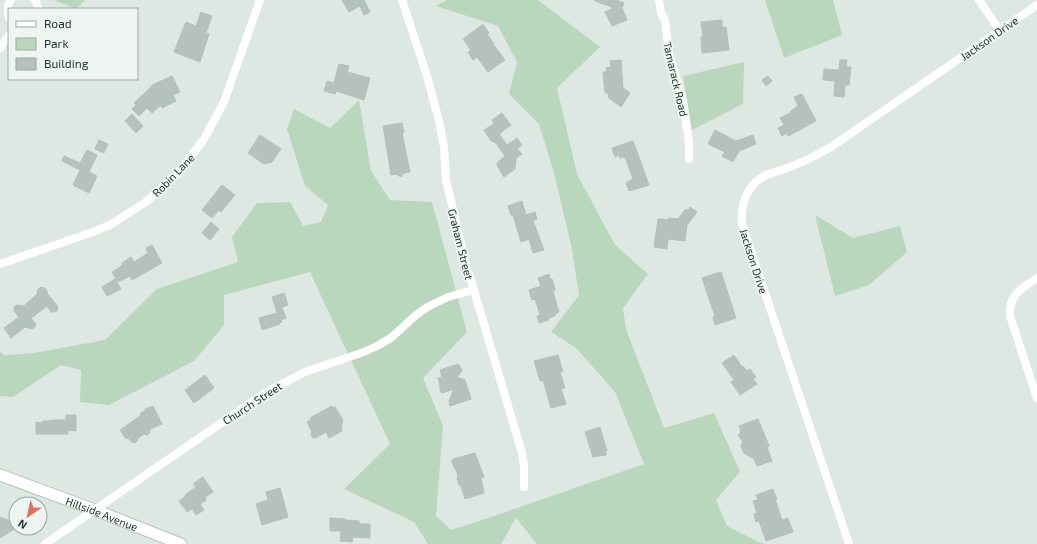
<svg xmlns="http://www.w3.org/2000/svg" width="1037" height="544" viewBox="0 0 1037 544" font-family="'Exo 2',sans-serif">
	<rect width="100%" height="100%" fill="#dee8e2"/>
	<g fill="#b9d7bd">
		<polygon points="54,0 85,0 76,9"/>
		<path d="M447 0H538L600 47 557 88 577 174 615 245 648 274 623 308 626 329 664 428 714 413 740 472 716 500 727 526 763 544H537L516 518 501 544H428L414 522 344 489 390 444 310 272 224 295V325L194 361 109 405 80 402 81 370 61 365 13 397 0 396V352L5 355 34 353 105 340 157 289 238 262 232 237 257 203 290 202 303 226 321 222 328 205 305 186 287 129 294 109 330 128 359 100 371 171 390 200 432 202 467 332 423 378 443 426 436 516 451 530C516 509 580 486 644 464L615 392 576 348 551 332 579 295 572 249 554 173 539 124 509 94 517 62 498 26 436 6Z"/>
		<polygon points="765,0 833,0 842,35 784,58"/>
		<polygon points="744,62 743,104 692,130 683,76"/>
		<polygon points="815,215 853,238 900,226 907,252 869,285 835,296"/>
	</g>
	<g fill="#b4c2bb" stroke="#b1c1b8">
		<polygon points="342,0 356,0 360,6 349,12"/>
		<polygon points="357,0 364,0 370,12 364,15"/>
		<polygon points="595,0 616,0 624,3 622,8 627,20 612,26 605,12 614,8 595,1"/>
		<polygon points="201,12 212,16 206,33 209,34 200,62 174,52 186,22 196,26"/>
		<polygon points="722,20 722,27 726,27 729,50 702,53 701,37 703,37 701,22"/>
		<polygon points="483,24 489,33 487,34 494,44 493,44 505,60 488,72 477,57 473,60 468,52 471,50 463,39"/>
		<polygon points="621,60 623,88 630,93 621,107 609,98 608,93 605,93 603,72 607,72 606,68 611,67 610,61"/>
		<polygon points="840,60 847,60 846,67 851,67 849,85 845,85 844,97 834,96 835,81 823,80 824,69 839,70"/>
		<polygon points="339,64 349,66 347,72 370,78 364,100 336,91 335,94 324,91 327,81 334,83"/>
		<polygon points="172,76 180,92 173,95 176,101 162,108 161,105 152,113 147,108 139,116 132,109 136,105 134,103 152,86 152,85"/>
		<polygon points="768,76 772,81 766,86 762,80"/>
		<polygon points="802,94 816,121 788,136 786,133 782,136 778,128 784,125 780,118 790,113 791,111 798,106 794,97"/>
		<polygon points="502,113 511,125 499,134 507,145 517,138 522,145 517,149 522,154 516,158 515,169 504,177 497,165 498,162 505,156 496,143 491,141 484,130 494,124 492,120"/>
		<polygon points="132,114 143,126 136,133 125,121"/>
		<polygon points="402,123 404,132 402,133 410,172 404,173 401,177 396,174 391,175 383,126"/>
		<polygon points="715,130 736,141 753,135 756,144 739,151 733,162 722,156 725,152 708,144"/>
		<polygon points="260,135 281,149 272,162 264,164 248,153"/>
		<polygon points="99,140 108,144 104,153 95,149"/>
		<polygon points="633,141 649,185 629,191 626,183 633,179 625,157 620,158 619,155 615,157 612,148"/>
		<polygon points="87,150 97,155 89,172 97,176 89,193 73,185 80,170 62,161 64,156 80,163"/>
		<polygon points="222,185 235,195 221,212 219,210 212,218 202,210"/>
		<polygon points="522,201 526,215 535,212 537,219 533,221 544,250 533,253 529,239 521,242 513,215 511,215 508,206"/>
		<polygon points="690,207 697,212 687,225 685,241 668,239 667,249 654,247 658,219 669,220 669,218 678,219 686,209 688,211"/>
		<polygon points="211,222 219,229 210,240 202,233"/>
		<polygon points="152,245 162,263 132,280 130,276 118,282 112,272 123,265 122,263 131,257 134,262 148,253 146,248"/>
		<polygon points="721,272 736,318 715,325 713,317 715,316 702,278"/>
		<polygon points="549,274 550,279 552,279 555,290 553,291 559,312 555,314 555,316 548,318 549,320 539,323 537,316 540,315 535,299 532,300 529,290 541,286 538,278"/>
		<polygon points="115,279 121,289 107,296 102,287"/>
		<polygon points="41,287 45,288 47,291 47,293 58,307 57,311 54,312 51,312 47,306 31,318 36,324 35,327 32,329 25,327 11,338 4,328 19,317 14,311 14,307 17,305 24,306 37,294 38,289"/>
		<polygon points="284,293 288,305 282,307 286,318 281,320 282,322 279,323 280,324 262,330 259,318 277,313 272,297"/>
		<polygon points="558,355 563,372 560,372 565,388 561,389 566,404 551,408 543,380 540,381 534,361"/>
		<polygon points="734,355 742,367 743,366 747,371 750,369 756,377 753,379 757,384 740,395 731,382 734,380 722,363"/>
		<polygon points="458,364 460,366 462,371 457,377 465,380 471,399 450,406 449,401 454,389 442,393 440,391 440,386 438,378 442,377 440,370"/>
		<polygon points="205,375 214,388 194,403 185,390"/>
		<polygon points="153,406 162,424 150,429 150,433 147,435 144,434 138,438 137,441 135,443 132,442 128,438 126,439 120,430 140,416 141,413 145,410 145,409"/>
		<polygon points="332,406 333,408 335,407 343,420 341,428 342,431 329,438 326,432 315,438 312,437 311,434 312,432 307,422 312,419 310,418"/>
		<polygon points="66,415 76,415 76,431 68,430 68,434 36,434 36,422 43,423 43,421 51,421 51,420 66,420"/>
		<polygon points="758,419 769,446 767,447 772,461 757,466 754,459 744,453 741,446 743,442 740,438 738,435 741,432 739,426"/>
		<polygon points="600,427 607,451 605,451 606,455 593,457 585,432"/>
		<polygon points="475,453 484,477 481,478 484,493 465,499 461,486 459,485 457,478 458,476 456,469 454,468 452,461 453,459"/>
		<polygon points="203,477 213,492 205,497 206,500 200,504 204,510 196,515 192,509 187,512 179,501 186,496 185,495 196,487 193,484"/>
		<polygon points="280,488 288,517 262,525 256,504 268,500 266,492"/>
		<polygon points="773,489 777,499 775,499 782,520 788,518 793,532 766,541 759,521 756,522 754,514 757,513 753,501 758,500 756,495"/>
		<polygon points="0,517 16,523 16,528 0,538"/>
		<polygon points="330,518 345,519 345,520 359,521 359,524 370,524 370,538 353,537 352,542 340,541 341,531 330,531"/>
	</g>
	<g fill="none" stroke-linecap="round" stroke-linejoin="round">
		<defs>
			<g id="secondary">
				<path id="s1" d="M0 475 95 510 181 544"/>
			</g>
		</defs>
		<use href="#secondary" stroke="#b3c6bc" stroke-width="13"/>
		<g stroke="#fff" stroke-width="8">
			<polyline points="35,0 39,9"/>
			<polyline points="402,0 427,76 439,121 444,147 446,180 465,260 522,453 524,466 524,487"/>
			<polyline points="659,0 661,13 665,20 669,53 683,101 689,143 689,159"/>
			<polyline points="979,0 1000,31"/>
			<path d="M9 18C7 11 7 5 11 0"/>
			<polyline points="0,48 9,35"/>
			<polyline points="0,264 90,233 110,225 146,202 178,173 204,139 224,102 260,0"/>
			<path d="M1037 278C1021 289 1009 294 1010 316L1037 398"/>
			<polyline points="45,544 265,393 305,372 364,352 379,345 392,337 416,315 429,306 448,297 473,290"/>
			<path d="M849 544 742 224C740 204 747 185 766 175 776 171 786 169 795 165 808 160 820 153 831 147L1037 5"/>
		</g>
		<use href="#secondary" stroke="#fff" stroke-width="11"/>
	</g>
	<g text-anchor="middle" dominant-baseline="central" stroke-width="3.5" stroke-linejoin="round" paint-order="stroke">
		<g font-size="11" fill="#21362d" stroke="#eef5f1">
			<text transform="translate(989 38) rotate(-35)">Jackson Drive</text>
			<text transform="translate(676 79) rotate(77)">Tamarack Road</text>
			<text transform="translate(173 175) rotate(-46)">Robin Lane</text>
			<text transform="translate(461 244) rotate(76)">Graham Street</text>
			<text transform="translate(754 261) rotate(72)">Jackson Drive</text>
			<text transform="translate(252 403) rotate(-33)">Church Street</text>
			<text stroke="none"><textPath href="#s1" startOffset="109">Hillside Avenue</textPath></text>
		</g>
	</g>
	<rect x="8" y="8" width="130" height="72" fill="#eef5f1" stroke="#9ca9a3"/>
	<rect x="16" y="21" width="20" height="6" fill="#ffffff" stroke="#9ca9a3"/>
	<text x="44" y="28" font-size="12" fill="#21362d">Road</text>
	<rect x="16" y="38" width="20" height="12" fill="#b9d7bd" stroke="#9ca9a3"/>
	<text x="44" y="48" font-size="12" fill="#21362d">Park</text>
	<rect x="16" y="58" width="20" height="12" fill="#b4c2bb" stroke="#9ca9a3"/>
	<text x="44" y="68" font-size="12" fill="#21362d">Building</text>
	<g transform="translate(28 516) rotate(214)"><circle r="19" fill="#eef5f1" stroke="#9ca9a3"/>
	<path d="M0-3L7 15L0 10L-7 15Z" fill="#e27062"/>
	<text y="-6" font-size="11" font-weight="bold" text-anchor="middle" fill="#21362d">N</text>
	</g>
</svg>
